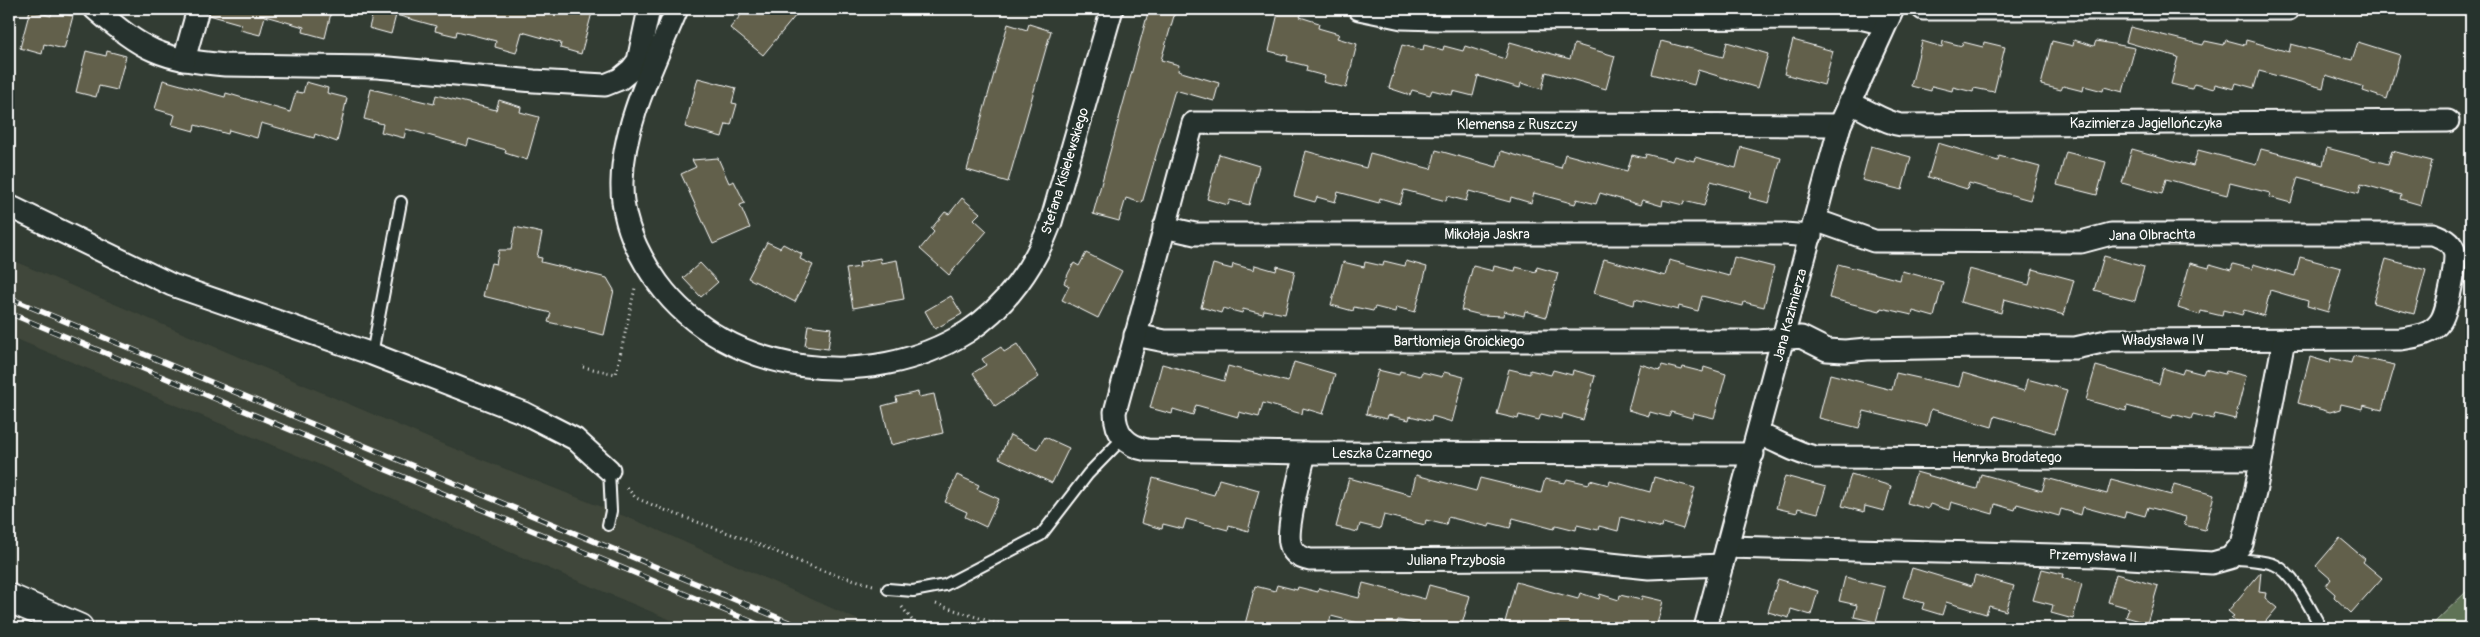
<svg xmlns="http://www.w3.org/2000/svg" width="2480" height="637" viewBox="0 0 2480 637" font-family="Pangolin,sans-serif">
	<rect width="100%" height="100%" fill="#323c33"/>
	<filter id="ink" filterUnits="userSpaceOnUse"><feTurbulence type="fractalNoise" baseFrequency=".02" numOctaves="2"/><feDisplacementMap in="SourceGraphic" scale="10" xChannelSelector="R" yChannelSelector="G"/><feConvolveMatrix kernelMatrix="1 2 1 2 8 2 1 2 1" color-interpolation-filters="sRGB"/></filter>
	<g filter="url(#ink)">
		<polygon fill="#40473a" points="9,259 440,443 644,524 876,628 690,628 500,548 318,464 9,336"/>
		<polygon fill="#5f7356" stroke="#afb9aa" points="2471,587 2471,628 2429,628"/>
		<g fill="#62614c" stroke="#fff">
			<polygon points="210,9 332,9 325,38 303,32 304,27 265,16 260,35 240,30 241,24 209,15"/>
			<polygon points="374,9 593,9 581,54 560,48 561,43 522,32 516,53 495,47 496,41 457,31 456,36 435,31 436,26 396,15 391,34 369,28"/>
			<polygon points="746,9 801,9 763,55 730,28"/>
			<polygon points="1149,9 1176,9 1161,60 1179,65 1178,71 1219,83 1214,101 1175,90 1142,203 1126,198 1119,221 1093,214"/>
			<polygon points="1279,9 1302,13 1300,17 1319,23 1318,28 1339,34 1337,38 1357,44 1346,88 1323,82 1325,76 1306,71 1307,66 1287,61 1288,56 1269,51"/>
			<polygon points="30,10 51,16 52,11 73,16 64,49 44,44 42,54 20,48"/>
			<polygon points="1008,24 1027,30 1029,24 1051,31 1008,182 967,170"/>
			<polygon points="2130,27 2203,45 2205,41 2224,45 2226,40 2245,45 2246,40 2289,52 2291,44 2352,60 2358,42 2400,55 2387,99 2363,91 2364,87 2326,75 2323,88 2259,71 2254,88 2236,83 2234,89 2215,84 2214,89 2194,84 2192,89 2171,84 2178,57 2126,42"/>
			<polygon points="1793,40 1833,51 1824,85 1784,74"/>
			<polygon points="2074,40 2094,46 2096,41 2135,48 2123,92 2104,87 2103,91 2084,86 2083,91 2063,86 2061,90 2041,85 2052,41 2073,46"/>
			<polygon points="1661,41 1723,57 1727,42 1768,54 1758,88 1698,70 1694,85 1652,74"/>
			<polygon points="1922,41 1942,47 1943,41 1962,46 1963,42 1983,47 1984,42 2005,47 1994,92 1974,88 1973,92 1953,87 1952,91 1932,86 1931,91 1911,86"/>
			<polygon points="1510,42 1570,59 1574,44 1615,56 1606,89 1546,72 1542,89 1521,83 1520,88 1478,76 1473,96 1453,91 1452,95 1432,90 1430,95 1412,90 1410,95 1389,88 1402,45 1423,50 1424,45 1443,50 1444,46 1463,51 1465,46 1505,59"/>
			<polygon points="86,51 106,56 107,51 126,56 117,90 99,86 96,97 76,92"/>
			<polygon points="698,78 736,88 732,103 737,104 731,125 726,124 722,137 685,127"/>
			<polygon points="163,80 225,97 226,93 290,112 296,92 303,93 306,82 328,88 327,93 347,98 337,142 315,134 314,138 261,123 257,138 229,130 228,134 195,125 194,131 172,125 175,115 155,109"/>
			<polygon points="371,89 434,104 436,95 496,110 499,100 521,107 520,112 539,117 527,160 505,153 506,150 469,139 467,146 406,129 404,138 381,132 383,124 364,119"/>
			<polygon points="1938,143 1998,161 1999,156 2040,167 2030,200 1969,183 1967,189 1928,177"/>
			<polygon points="1871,146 1911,157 1902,190 1862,180"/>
			<polygon points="1741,147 1781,158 1769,203 1749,198 1751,192 1711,181 1704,206 1684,201 1683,205 1663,200 1662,206 1642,200 1640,205 1600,193 1596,204 1577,199 1575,204 1534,193 1531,203 1511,197 1510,202 1469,191 1466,201 1447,196 1446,201 1404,190 1400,204 1380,198 1379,203 1338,192 1335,202 1317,197 1315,202 1294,196 1306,151 1366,168 1370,153 1431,169 1436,150 1497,167 1501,151 1561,168 1565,154 1627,171 1632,155 1645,158 1646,154 1672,161 1674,156 1694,161 1695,157 1736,168"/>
			<polygon points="2327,148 2388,164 2392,151 2432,161 2421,205 2400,199 2401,195 2361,184 2359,193 2298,177 2291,203 2269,197 2270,193 2230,183 2227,195 2166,179 2162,194 2122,183 2132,149 2193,166 2198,150 2256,165 2261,149 2323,165"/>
			<polygon points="2066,152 2106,162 2097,195 2057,185"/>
			<polygon points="1219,154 1259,166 1249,205 1230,200 1228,205 1207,199"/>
			<polygon points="718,158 729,183 734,181 745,203 740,205 750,228 713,244 681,174 696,167 692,160"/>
			<polygon points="962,198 980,213 974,219 987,231 949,275 920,249 934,232 931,229 945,212 949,214"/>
			<polygon points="515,227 542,233 537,257 542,258 541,262 607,278 614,290 604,335 548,322 551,313 483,296 491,263 496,264 499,250 511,250"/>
			<polygon points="767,242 780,248 783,244 802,254 800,259 813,265 795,302 748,278"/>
			<polygon points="1086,253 1122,271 1098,318 1062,300 1069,286 1064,283 1069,272 1074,263 1079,266"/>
			<polygon points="2104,256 2144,267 2135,301 2094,290"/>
			<polygon points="1734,257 1774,267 1764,307 1744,302 1743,306 1702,296 1698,311 1679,306 1678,310 1635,299 1634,305 1594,293 1604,259 1665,276 1669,260 1729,276"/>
			<polygon points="2300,257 2341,268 2328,312 2307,306 2308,301 2270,290 2264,316 2244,310 2242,315 2223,310 2222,316 2201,311 2200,315 2178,308 2190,263 2209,268 2210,264 2231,270 2233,264 2252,269 2253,264 2295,276"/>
			<polygon points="880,258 881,263 897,260 904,299 853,308 846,269 860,267 859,262"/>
			<polygon points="2386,259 2426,270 2414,314 2373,303"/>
			<polygon points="1384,261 1405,266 1406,261 1427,267 1415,312 1396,307 1395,312 1375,307 1373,311 1354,307 1353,311 1331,305 1343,262 1364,267 1365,262 1383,266"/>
			<polygon points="700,263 718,282 701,297 683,278"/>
			<polygon points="1213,264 1232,269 1233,264 1254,270 1255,265 1276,271 1277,266 1295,271 1285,314 1264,310 1263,314 1243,309 1242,313 1223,308 1221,313 1201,307"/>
			<polygon points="1838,264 1900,280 1902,271 1943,282 1934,317 1913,311 1912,315 1881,308 1880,311 1829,298"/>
			<polygon points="1473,266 1493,271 1494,266 1515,271 1516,267 1536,272 1537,267 1558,273 1546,317 1525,311 1524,316 1504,311 1503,316 1481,315 1461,310"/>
			<polygon points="1969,269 2029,285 2033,269 2074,280 2064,315 2004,299 2001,313 1960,302"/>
			<polygon points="951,296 962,314 935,329 925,311"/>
			<polygon points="808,325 831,328 828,349 805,346"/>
			<polygon points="1017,344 1039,377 995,406 973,373 986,365 982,359 990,354 1001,347 1004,352"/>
			<polygon points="2353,356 2395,365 2382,410 2363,405 2362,409 2341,404 2340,409 2330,412 2298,403 2310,357 2330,363 2331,358 2351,363"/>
			<polygon points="1294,362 1335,374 1323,414 1303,408 1302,414 1263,403 1259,417 1239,412 1238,417 1196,405 1193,415 1173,409 1172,414 1150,408 1162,364 1224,381 1228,366 1288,382"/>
			<polygon points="1640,364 1660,370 1662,365 1682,370 1683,367 1703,372 1704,367 1726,374 1714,418 1693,413 1692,418 1671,412 1669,417 1650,412 1649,416 1628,410"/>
			<polygon points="2096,366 2159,384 2163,368 2182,374 2184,369 2203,374 2205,369 2225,374 2226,371 2246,376 2235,419 2215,414 2213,419 2193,414 2191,419 2173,414 2172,418 2127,406 2126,411 2086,400"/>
			<polygon points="1509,369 1530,374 1530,370 1551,375 1553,370 1572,375 1573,370 1595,376 1583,420 1563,414 1562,419 1541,414 1539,420 1519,415 1518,419 1497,414"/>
			<polygon points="1378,370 1399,375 1400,371 1420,376 1422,372 1442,377 1444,372 1464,377 1452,422 1432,416 1431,421 1410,416 1409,420 1388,415 1387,419 1366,414"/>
			<polygon points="1896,373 1959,387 1963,373 2024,391 2027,379 2067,390 2055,433 1995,416 1992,427 1931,409 1927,426 1864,411 1859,428 1819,418 1830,374 1892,390"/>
			<polygon points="918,392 919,397 934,394 943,433 891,445 882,406 897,402 896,397"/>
			<polygon points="1010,435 1037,449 1045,437 1069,448 1052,483 999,458"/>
			<polygon points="1916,472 1977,489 1981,474 2042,491 2046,478 2107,494 2111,479 2171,495 2174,484 2214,495 2205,530 2184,525 2186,517 2148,507 2145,516 2126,511 2124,518 2083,507 2081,515 2061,509 2059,516 2017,504 2015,510 1995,504 1993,514 1951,502 1949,510 1930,504 1928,509 1907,503"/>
			<polygon points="1851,474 1891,486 1884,511 1865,506 1864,512 1842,506"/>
			<polygon points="957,475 979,485 977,489 999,499 986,527 965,517 967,512 945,502"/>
			<polygon points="1416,475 1476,491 1480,478 1541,493 1545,479 1565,483 1567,479 1589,484 1590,480 1609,485 1610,481 1650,492 1654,477 1695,488 1683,529 1663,523 1662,528 1621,517 1618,531 1599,526 1598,530 1577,525 1576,530 1556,525 1554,529 1513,518 1510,528 1490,523 1489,527 1448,517 1446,525 1426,520 1425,525 1384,515 1380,529 1360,524 1358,532 1336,527 1349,478 1411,495"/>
			<polygon points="1785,476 1826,487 1818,513 1798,508 1797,513 1776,508"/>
			<polygon points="1153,478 1214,495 1219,479 1259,490 1248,531 1229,525 1228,530 1186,519 1183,529 1163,524 1162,529 1141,523"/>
			<polygon points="2340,538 2365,559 2363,562 2382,578 2351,613 2334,597 2335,594 2326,586 2331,579 2316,566"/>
			<polygon points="1912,568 1972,586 1975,575 2014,586 2006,611 1989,606 1986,614 1946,602 1942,615 1922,609 1924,603 1903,597"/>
			<polygon points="2042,569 2063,574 2062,578 2082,584 2073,619 2051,613 2053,605 2033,600"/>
			<polygon points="2261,572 2259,592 2266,593 2265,598 2277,608 2260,628 2243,628 2231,618 2234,616 2228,611"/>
			<polygon points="2116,574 2158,586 2147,623 2126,617 2129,608 2108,602"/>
			<polygon points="1845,577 1885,587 1876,622 1854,617 1857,605 1839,601"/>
			<polygon points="1778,579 1818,591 1811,615 1791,609 1789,618 1768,612"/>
			<polygon points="1516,582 1578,599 1580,593 1599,599 1600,594 1619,600 1620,595 1641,600 1642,596 1663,601 1656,628 1530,628 1505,622"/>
			<polygon points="1363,583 1425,599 1429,585 1470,596 1461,628 1432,628 1398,620 1396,628 1378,628 1331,616 1328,628 1244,628 1255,586 1275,591 1277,585 1297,590 1298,587 1318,592 1319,588 1359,598"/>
		</g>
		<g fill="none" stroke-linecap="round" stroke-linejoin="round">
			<defs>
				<g id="service">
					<polyline points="372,354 401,202"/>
					<polyline points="608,525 611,511 609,470"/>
					<path d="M2231 558C2244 560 2260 560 2273 564 2293 571 2311 610 2321 628"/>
					<polyline points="888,589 913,591 945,585 1041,535 1088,474 1123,438"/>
				</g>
				<g id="minor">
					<path d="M95 9C144 51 160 59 225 65L377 67 534 81 605 85 620 79 631 70 638 61 649 9"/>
					<path d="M677 9C655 63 623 122 622 182 621 219 637 254 658 283 727 377 870 393 967 332 1006 307 1035 265 1051 222L1112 9"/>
					<polyline points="1359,9 1402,18 1437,19 1860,18 1885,24"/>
					<polyline points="1923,9 2289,9"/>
					<polyline points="184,60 198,9"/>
					<path d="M1849 103C1867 109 1882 122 1901 125L2448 121"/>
					<polyline points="9,206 172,285 372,354 524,413 575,439 609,470"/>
					<polyline points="1164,227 1195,234 1784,234 1811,236"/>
					<path d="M1135 335 1165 341H1759L1801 337 1827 350 1845 351 1867 349 1981 347 2075 348 2111 340 2401 339C2415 337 2431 335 2440 322 2447 313 2458 260 2454 250 2450 240 2442 238 2433 234H2111L2081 242 1874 241 1815 220"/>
					<path d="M1758 434C1778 441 1795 453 1815 457L2261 459"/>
					<path d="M1305 453C1301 470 1286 529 1290 543 1292 553 1300 558 1310 560L1562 559 1649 568 1722 565"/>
					<path d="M1753 454 1305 453 1147 450C1126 446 1115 433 1115 412L1193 123 1840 125"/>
					<polyline points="1727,547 2097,556 2212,563 2230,558 2242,544 2255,493 2284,340"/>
					<polyline points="1705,628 1840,125 1893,9"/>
				</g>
				<polyline id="secondary" points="9,598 79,628"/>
			</defs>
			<use href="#service" stroke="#fff" stroke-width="14"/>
			<use href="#minor" stroke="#fff" stroke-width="25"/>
			<use href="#secondary" stroke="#fff" stroke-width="31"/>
			<g stroke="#fff" stroke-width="3" stroke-dasharray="1 4" stroke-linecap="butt">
				<polyline points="2426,9 2435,12 2471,12"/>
				<polyline points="583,367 616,374 635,288"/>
				<polyline points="627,488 636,498 667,511 745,539 820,570 873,585"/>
				<polyline points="936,604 1010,628"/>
				<polyline points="902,607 914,623 931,628"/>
			</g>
			<use href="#service" stroke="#26332d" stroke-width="10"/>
			<use href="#minor" stroke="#26332d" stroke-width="21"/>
			<use href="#secondary" stroke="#26332d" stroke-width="28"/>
			<defs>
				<g id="rail">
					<polyline points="9,298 803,628"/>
					<polyline points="9,313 767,628"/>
				</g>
			</defs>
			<use href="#rail" stroke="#fff" stroke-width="5.5"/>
			<use href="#rail" stroke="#26332d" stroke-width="4" stroke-dasharray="11" stroke-linecap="butt"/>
		</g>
	</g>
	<g text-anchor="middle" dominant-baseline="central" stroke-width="5" stroke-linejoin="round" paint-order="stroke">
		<g font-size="14" fill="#fff" stroke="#26332d">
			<text x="2146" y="123">Kazimierza Jagiellończyka</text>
			<text x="1517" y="124">Klemensa z Ruszczy</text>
			<text transform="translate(1065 171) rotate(-73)">Stefana Kisielewskiego</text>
			<text x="1487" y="234">Mikołaja Jaskra</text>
			<text transform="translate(2152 235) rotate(-1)">Jana Olbrachta</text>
			<text transform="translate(1790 315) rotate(-75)">Jana Kazimierza</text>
			<text x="2163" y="340">Władysława IV</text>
			<text x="1459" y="341">Bartłomieja Groickiego</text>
			<text x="1382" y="453">Leszka Czarnego</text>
			<text x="2007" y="457">Henryka Brodatego</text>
			<text transform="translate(2093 556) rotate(2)">Przemysława II</text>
			<text x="1456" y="560">Juliana Przybosia</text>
		</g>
	</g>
	<rect width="2480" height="637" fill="none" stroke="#26332d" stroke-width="30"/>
	<rect x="15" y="15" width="2450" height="607" fill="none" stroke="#fff" stroke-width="2" filter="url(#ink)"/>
</svg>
